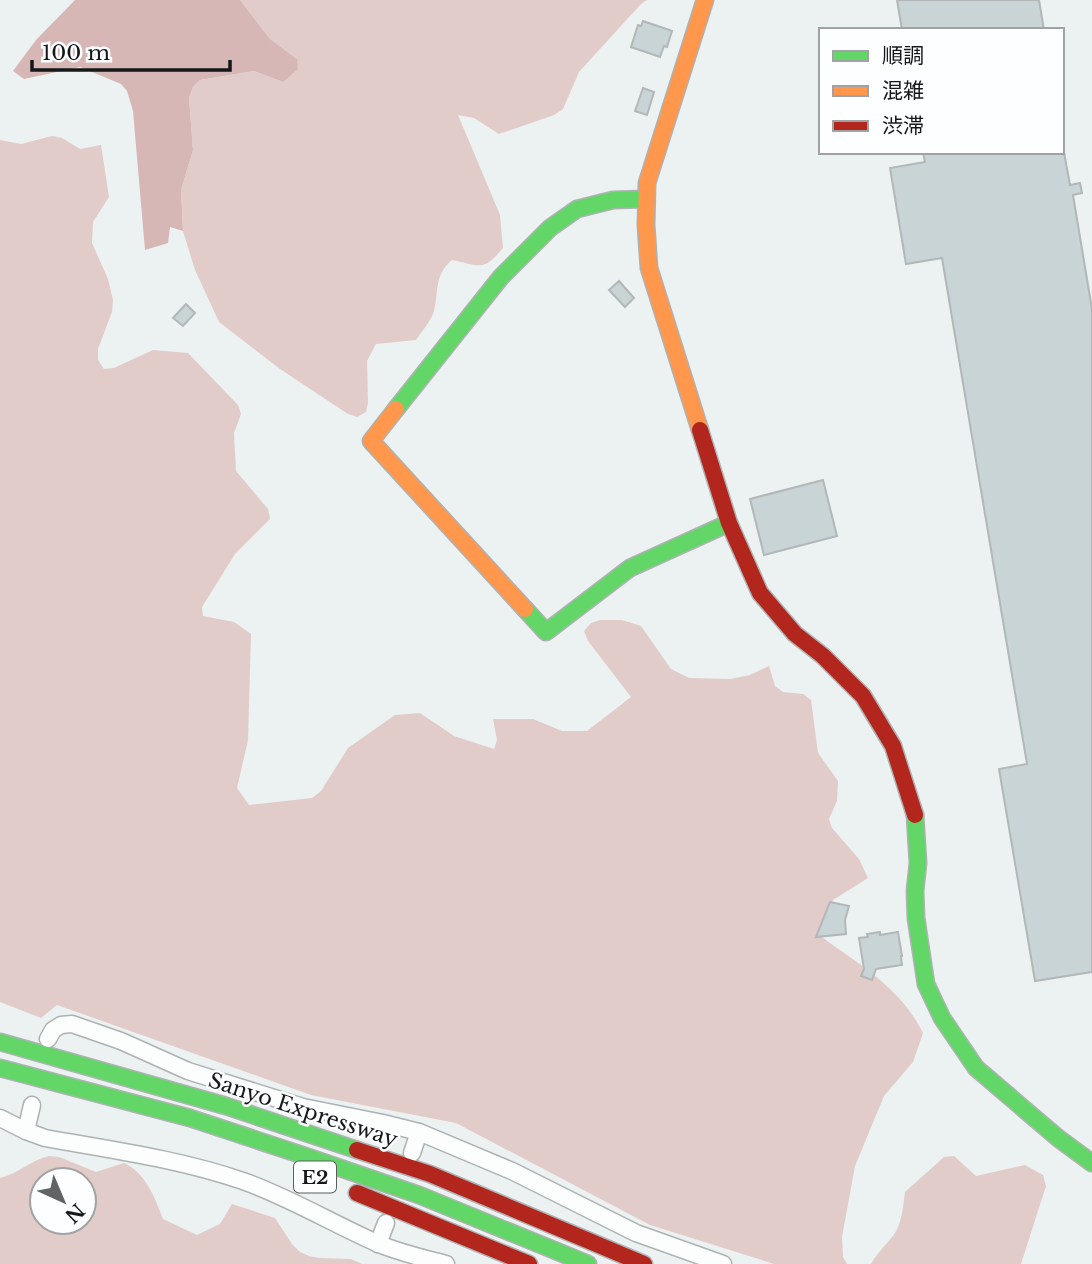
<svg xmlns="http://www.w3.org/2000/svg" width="1092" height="1264" viewBox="0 0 1092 1264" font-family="'Libre Baskerville','Noto Sans JP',serif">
	<rect width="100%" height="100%" fill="#ecf1f1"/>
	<g fill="#e2ccca" fill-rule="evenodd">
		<path d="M240 0H647L641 4 579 72 563 109 554 115 499 134 474 118 458 115 500 215 503 248C483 272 481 266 452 260 434 275 439 291 434 311 431 321 422 331 416 340L376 344 367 361 368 403 366 412 357 417 348 414 280 369 219 322 195 270 183 231 181 190 193 150 189 98 193 87 200 80 254 71 283 82 297 59 270 39Z"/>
		<path d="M52 136 62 138 80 149 101 145 109 197 93 222 92 243 108 279 113 300 112 312 98 349V360L104 369 114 368 153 350 188 353 238 405 241 414 234 433 236 471 268 509 270 519 235 554 202 607 203 616 234 622 251 634 248 740 237 788 249 805 312 798 321 791 348 748 395 715 420 713 454 736 494 749 497 740 493 719H533L562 731H587L631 697 588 641 584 631 591 623 600 620H622L641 626 671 669 689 678 730 679 750 675 769 666 775 686 783 692 803 694 811 700 818 753 838 781 837 801 829 819 832 828 859 859 868 878 833 900 820 927 822 937C862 967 900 987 923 1033L913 1062 884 1096 855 1166 842 1237 843 1257 847 1264H774L650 1225 456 1123 311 1095 57 1005 41 1018 0 1002V140L21 144Z"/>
		<path d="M49 1156 59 1157 96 1172 124 1163C146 1173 155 1198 163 1219L197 1235 220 1224 232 1204 275 1218 292 1244 300 1252 309 1256 319 1258 351 1259 362 1264H0V1178C18 1174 31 1160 49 1156ZM84 1180V1222H42V1180Z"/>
		<path d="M954 1156 976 1176 1025 1165 1043 1175 1046 1186 1021 1264H871C877 1253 885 1246 893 1236 902 1224 903 1207 905 1192L944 1157Z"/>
	</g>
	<polygon fill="#d6b7b6" points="75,0 240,0 270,39 297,59 298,69 283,82 254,71 200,80 193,87 189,98 193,150 181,190 183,231 170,227 168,243 145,250 133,111 127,91 121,84 80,67 24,79 13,71 36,40"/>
	<g fill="#c8d4d6" stroke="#b3b7b8" stroke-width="2">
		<polygon points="897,0 1039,0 1044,30 902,30"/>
		<polygon points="643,21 672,31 667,47 664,46 660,57 631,47 638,25 641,26"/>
		<polygon points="643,88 654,92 647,115 635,111"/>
		<polygon points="923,152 1064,152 1070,185 1080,183 1082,193 1073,195 1092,309 1092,972 1035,981 999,769 1027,764 942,258 906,264 890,168 925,162"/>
		<polygon points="619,281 634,298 625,307 609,290"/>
		<polygon points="186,304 195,313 183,326 173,318"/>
		<polygon points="823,480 837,536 764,555 750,499"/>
		<polygon points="830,902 849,906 845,920 846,934 816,937"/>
		<polygon points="880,932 880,935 898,932 902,956 901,956 902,965 876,969 872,980 861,976 864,969 859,938 868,937 867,934"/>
	</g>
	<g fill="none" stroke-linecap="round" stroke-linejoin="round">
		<defs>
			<g id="street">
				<polyline points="48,1039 53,1030 61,1025 72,1024 121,1041 188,1071 303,1107 383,1123 419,1132 512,1171 636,1233 723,1264"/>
				<path d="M0 1118 26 1131 45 1138C112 1150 179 1159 243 1181 291 1198 333 1224 379 1244 401 1253 423 1258 446 1264"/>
				<polyline points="26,1131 32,1105"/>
				<polyline points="412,1153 419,1132"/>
				<polyline points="378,1244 386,1223"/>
			</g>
			<g id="fast">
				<polyline points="396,409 501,277 550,228 577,209 613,200 645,199"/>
				<polyline points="525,609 546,632 630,568 729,523"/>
				<polyline points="915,815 918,863 915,891 916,918 926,984 942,1018 976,1068 1058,1138 1092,1163"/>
				<polyline points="0,1042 226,1106 357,1150"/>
				<polyline points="0,1068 190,1118 308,1157 419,1195 588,1264"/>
			</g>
			<g id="slow">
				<polyline points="396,409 371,441 525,609"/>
				<polyline points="700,430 649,268 646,225 647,183 705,0"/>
			</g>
			<g id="jam">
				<polyline points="700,430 729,523 760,593 795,634 823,656 863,696 893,746 915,815"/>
				<polyline points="357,1150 430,1174 644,1264"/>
				<polyline points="357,1193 529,1264"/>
			</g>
		</defs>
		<use href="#street" stroke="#aeb2b2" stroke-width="19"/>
		<use href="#fast" stroke="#aeb2b2" stroke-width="19"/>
		<use href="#slow" stroke="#aeb2b2" stroke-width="19"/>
		<use href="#jam" stroke="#aeb2b2" stroke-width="19"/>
		<use href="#street" stroke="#fcfdfd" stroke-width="16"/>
		<use href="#fast" stroke="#63d668" stroke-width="16"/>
		<use href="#slow" stroke="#ff974d" stroke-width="16"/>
		<use href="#jam" stroke="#b3261e" stroke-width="16"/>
	</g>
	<g text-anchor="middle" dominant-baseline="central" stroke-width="5" stroke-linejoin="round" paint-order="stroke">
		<rect fill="#fcfeff" stroke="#5a5d5e" stroke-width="2" x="294" y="1161.5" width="42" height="31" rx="5"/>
		<g font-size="19" font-weight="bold" fill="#151819">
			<text x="315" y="1177">E2</text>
		</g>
		<g font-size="21" fill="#151819" stroke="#fcfeff">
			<text transform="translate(303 1110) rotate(18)">Sanyo Expressway</text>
		</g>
	</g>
	<rect x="819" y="28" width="245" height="126" fill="#fcfeff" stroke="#a0a2a3" stroke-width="2"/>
	<rect x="833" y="51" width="35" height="10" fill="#63d668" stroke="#a0a2a3" stroke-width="2"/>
	<text x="882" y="63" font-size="21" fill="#151819">順調</text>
	<rect x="833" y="86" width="35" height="10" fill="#ff974d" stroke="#a0a2a3" stroke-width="2"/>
	<text x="882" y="98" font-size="21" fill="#151819">混雑</text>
	<rect x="833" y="121" width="35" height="10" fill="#b3261e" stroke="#a0a2a3" stroke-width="2"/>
	<text x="882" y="133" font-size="21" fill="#151819">渋滞</text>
	<g transform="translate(63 1201) rotate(136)"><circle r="33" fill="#fcfeff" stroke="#a0a2a3" stroke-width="2"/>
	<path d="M0-5L12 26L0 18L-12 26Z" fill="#606465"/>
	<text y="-10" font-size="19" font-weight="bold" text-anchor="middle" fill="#151819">N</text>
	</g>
	<path d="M32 60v10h198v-10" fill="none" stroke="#151819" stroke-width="3.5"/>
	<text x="42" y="60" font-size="21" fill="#151819" stroke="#fcfeff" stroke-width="5" paint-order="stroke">100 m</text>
</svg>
